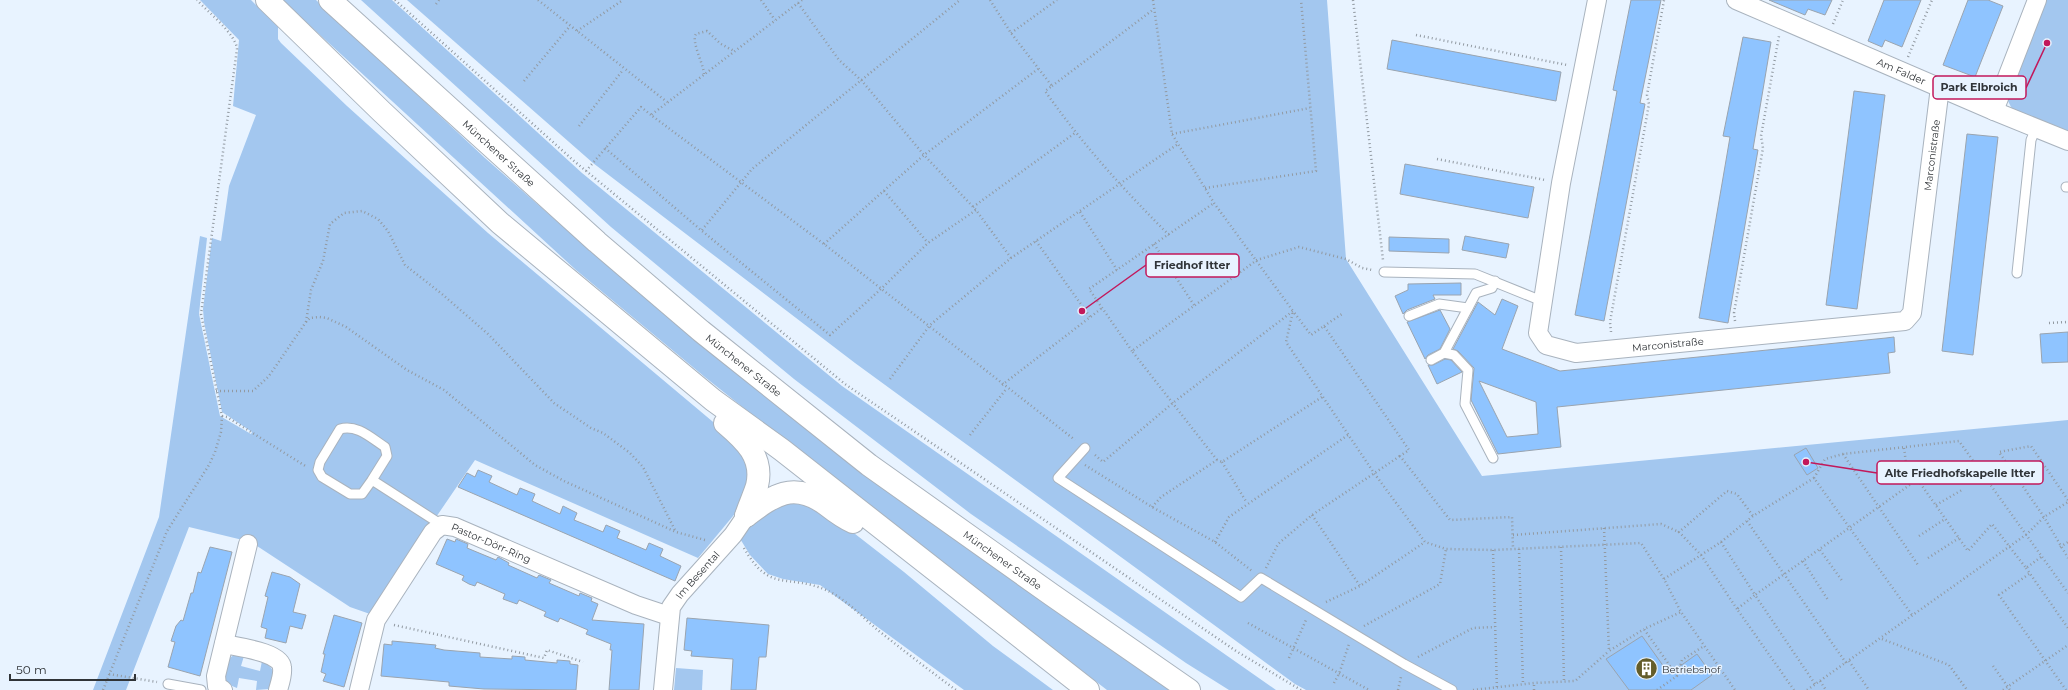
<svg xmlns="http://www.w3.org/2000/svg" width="2068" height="690" viewBox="0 0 2068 690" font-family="Montserrat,sans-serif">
	<rect width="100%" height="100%" fill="#e8f3ff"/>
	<g fill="#a3c7ef">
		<polygon points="200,0 251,0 278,27 278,39 281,43 347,106 488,233 731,437 747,464 748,480 738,510 698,558 475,460 370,614 350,607 251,542 189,527 126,690 93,690 159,517 200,236 207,238 199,314 220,416 251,434 252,432 222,412 204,322 203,309 212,238 221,241 229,186 256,115 233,106 239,40"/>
		<polygon points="282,0 316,0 485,158 593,253 718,357 1172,690 1107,690 837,482 706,378 576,270"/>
		<polygon points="361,0 392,0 582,173 842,386 1276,690 1229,690 1186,663 971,514 794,379 611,227"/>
		<polygon points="407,0 1327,0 1346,259 1482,476 2068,420 2068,690 1306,690 1295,684 855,363 593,163"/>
		<polygon points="2044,0 2068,0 2068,133 2012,109 2007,99"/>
		<polygon points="793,501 823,509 904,572 993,646 1053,690 964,690 820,585 783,579 768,574 750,555 739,537 760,514"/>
		<path d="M238 654 244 656 241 666 260 671 262 661C274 667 278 676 269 689L256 690 257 681 239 678 237 688 227 684 225 681C226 669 224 657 238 654Z"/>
		<polygon points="676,668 703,670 702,690 674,690"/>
	</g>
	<g fill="#8fc4ff" stroke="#9aa4af" fill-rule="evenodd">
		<polygon points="1631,0 1661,0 1640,103 1645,104 1604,321 1575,315 1617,91 1613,90"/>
		<polygon points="1769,0 1832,0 1825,15 1808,9 1805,15"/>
		<polygon points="1884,0 1921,0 1902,47 1885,40 1882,47 1868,41"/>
		<polygon points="1968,0 1988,0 2003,6 1975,77 1943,65"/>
		<polygon points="1743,37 1771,42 1753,149 1758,150 1728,323 1699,318 1730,137 1723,136"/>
		<polygon points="1392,40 1561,72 1556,101 1387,69"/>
		<polygon points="1854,91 1885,95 1857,309 1826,305"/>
		<polygon points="1967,134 1998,137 1973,355 1942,351"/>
		<polygon points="1405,164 1534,187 1528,218 1400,194"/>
		<polygon points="1465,236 1509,244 1506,258 1462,250"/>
		<polygon points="1389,237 1449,239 1449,253 1389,251"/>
		<polygon points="1461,283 1461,295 1433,295 1435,299 1407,310 1403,314 1395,296 1408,290 1408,284"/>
		<path d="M1502 299 1518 306 1502 349 1560 371 1886 338 1894 337 1895 352 1888 353 1890 373 1557 407 1561 447 1498 454 1471 400 1474 368 1458 351 1453 349 1478 302 1495 315ZM1479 381 1536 402 1538 434 1507 437Z"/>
		<polygon points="1440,310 1450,329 1440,349 1428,355 1425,359 1407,322"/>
		<polygon points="2068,332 2068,362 2042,363 2040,334"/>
		<polygon points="1445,359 1451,360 1462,372 1437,384 1428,365 1433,365"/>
		<polygon points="1806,448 1818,468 1807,475 1794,455"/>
		<polygon points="478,470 492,476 489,482 517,495 520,488 535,494 532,501 560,514 563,506 577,513 574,520 589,526 603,532 606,525 620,531 617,538 632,544 646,550 649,543 663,549 660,556 681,566 675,581 458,487 467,473 475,477"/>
		<polygon points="447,539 455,542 456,539 468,544 467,548 496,560 498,557 500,558 509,563 508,565 537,578 539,575 551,580 549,583 579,596 580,593 592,598 591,601 598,604 592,620 644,624 639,690 609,690 612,650 610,650 611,644 586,634 588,630 560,618 558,622 544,616 546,612 519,600 517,604 503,599 505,594 477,582 475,586 469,584 462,580 464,576 436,564"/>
		<polygon points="210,547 232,552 200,676 168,667 175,642 171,641 176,626 181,620 183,621 191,593 193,593 198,572 201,573"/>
		<polygon points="272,572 290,577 300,584 293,612 306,615 302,629 290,626 286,643 265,638 267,629 261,627 268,597 265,596"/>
		<polygon points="334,615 362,623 344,687 323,681 326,674 321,672 325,654 323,654"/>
		<polygon points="687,618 769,625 766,657 759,657 756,690 731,690 733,659 691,656 692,651 684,650"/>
		<polygon points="1642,636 1669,674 1697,654 1712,675 1691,690 1629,690 1606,659"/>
		<polygon points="392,641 436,645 435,648 444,650 480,653 480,657 512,659 512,656 525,657 525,660 557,663 557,660 570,661 570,664 578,665 576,690 484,689 449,686 449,682 381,676 384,644 392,645"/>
	</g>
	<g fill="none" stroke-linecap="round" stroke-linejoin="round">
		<defs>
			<g id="lane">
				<polyline points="2066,187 2068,187"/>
				<polyline points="1384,272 1475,274 1542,301"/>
				<polyline points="2017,273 2031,140 2036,128"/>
				<polyline points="1409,316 1439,304 1468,308"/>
				<polyline points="1444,353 1454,355 1468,370 1465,404 1493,458"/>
				<polyline points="1431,360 1444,353 1476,293 1492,288 1495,281"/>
				<polyline points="1085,448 1058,478 1238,595 1241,597 1261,578 1404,664 1452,690"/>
				<path d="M372 480 387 456 385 447C371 438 357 424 340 429L320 462 318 470 322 477 350 494H362L372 480 442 525"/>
				<polyline points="168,684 201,690"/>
			</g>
			<g id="street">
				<path id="s1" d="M1597 0 1561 183 1538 333 1546 345 1576 353 1905 321 1912 313 1940 87"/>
				<path id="s2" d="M1736 0 1994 111 2068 141"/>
				<polyline points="1994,111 2037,0"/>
				<path d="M224 644C237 647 282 652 282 668 283 675 280 683 278 690"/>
				<polyline points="223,690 217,686 216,676 248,544"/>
				<path id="s3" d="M359 690 376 620 433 532 442 525 455 527 636 605 669 616"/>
				<path id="s4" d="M663 690 671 607 680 594 733 535 746 516"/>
			</g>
			<g id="primary">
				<polyline points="267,0 381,111 500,223 713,400 782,450 1088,690"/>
				<path id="s5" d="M330 0 597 242 701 331 869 465 1052 595 1189 690"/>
				<path d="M725 423C745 440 764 457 757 486 754 496 749 506 746 516"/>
				<path d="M746 516C773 496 792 481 824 503 833 510 843 518 853 522"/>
			</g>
		</defs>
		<use href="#lane" stroke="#a9b3be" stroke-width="11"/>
		<use href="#street" stroke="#a9b3be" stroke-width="20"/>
		<use href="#primary" stroke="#a9b3be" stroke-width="24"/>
		<g stroke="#929aa2" stroke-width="2.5" stroke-dasharray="1 3" stroke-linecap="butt">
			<polyline points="395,0 574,161 845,384 1236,651 1301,690"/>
			<polyline points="538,0 667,102"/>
			<polyline points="761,0 775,20"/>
			<polyline points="802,0 651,115 824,244 1075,440"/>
			<path d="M990 0 1011 33 1052 86 1045 91C1083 145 1123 189 1169 235"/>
			<polyline points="1153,0 1172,134 1214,203 1293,311 1286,342 1374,473 1425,542 1446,549 1493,550 1641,543 1664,579 1681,612 1735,690"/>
			<polyline points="1353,0 1383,260"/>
			<polyline points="798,3 839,60 862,81 924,155 976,210 1011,258"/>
			<polyline points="436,4 439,0"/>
			<polyline points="1833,24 1843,0"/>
			<polyline points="577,31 623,0"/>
			<polyline points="1011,33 1057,0"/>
			<polyline points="1416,35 1567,65"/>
			<polyline points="1908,57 1932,0"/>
			<path d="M704 74C703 62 691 42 696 34L707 31 721 44 734 51"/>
			<polyline points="524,81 570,26"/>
			<polyline points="1052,86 1154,9"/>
			<polyline points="579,126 623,70"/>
			<polyline points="1172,134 1310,108"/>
			<polyline points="605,148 702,231 830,335 881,289 928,243 976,210"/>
			<polyline points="1437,159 1545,180"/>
			<polyline points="586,171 641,107 651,115"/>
			<polyline points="1205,188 1316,171 1301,0"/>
			<polyline points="884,191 928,243"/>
			<polyline points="973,207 1075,133"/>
			<polyline points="1080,212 1117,270"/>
			<polyline points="702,230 752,169 960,0"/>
			<polyline points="1036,241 1090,317"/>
			<polyline points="824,244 924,155 1038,69"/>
			<polyline points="1154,244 1194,305"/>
			<polyline points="1735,321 1734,313 1763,148 1761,136 1779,36"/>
			<polyline points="306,322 311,290 323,261 330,224 344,213 362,211 378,219 388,231 405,265 442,294 488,334 554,403 591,428 603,433 630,453 643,467 676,532"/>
			<polyline points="2049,323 2068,322"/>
			<polyline points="1324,326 1342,314"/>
			<polyline points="1611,332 1610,322 1649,104 1647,95 1664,0"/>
			<polyline points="1132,351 1089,289 1214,203"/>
			<polyline points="890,379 930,325 1011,258 1178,144"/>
			<polyline points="1002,385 1102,308"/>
			<polyline points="216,391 253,391 269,376 306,322 310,318 319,317 327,318 346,327 407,370 444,390 535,465 564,481 676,532 705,540"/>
			<polyline points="222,416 227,417 307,467"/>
			<polyline points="970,435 1007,388"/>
			<polyline points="1904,448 1906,463 1968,551 1992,524 2026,568 2041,557"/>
			<polyline points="1843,454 1918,565"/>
			<polyline points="1095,455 1103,462 1174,402 1293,311 1311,335 1324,326 1409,450 1400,456 1450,520 1512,517 1513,549"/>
			<polyline points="1217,460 1132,351 1257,260 1299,247 1346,259 1362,268 1372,270"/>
			<polyline points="1222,462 1247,503"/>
			<polyline points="1085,465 1152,507 1215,542 1252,571"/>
			<polyline points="1814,478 1825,459 1843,454 1959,441 2068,593"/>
			<polyline points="2068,500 2031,446 1999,452 2044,517 2068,558"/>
			<polyline points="1936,505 1962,490"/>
			<polyline points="1152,507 1161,497 1217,460 1222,462 1322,397"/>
			<polyline points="1312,515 1360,586"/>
			<polyline points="1747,521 1846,663"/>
			<polyline points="1604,528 1609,651 1644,629"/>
			<polyline points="1513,535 1661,524 1679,532"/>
			<polyline points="1919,536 1945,519"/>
			<polyline points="1215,542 1229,517 1348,435"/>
			<polyline points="1721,542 1755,595 1918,479"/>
			<polyline points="1561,547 1564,682"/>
			<polyline points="2060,547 2068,542"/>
			<path d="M744 548C770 594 787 573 826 590 846 599 862 617 879 631 904 651 930 671 956 690"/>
			<polyline points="1519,549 1523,684"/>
			<polyline points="1493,550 1497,690"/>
			<polyline points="1820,550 1843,582"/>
			<polyline points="1928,558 1959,538"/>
			<polyline points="1803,561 1828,600"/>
			<polyline points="1266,568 1278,544 1312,515 1400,456"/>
			<polyline points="2026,568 2068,628"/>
			<polyline points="2029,574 1999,595 2066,690"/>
			<polyline points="1664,579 1721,542 1753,516 1814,478 1912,615"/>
			<polyline points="1326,602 1360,586 1425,542"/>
			<polyline points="1737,609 1701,555 1679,532 1727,491 1737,494 1753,516"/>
			<polyline points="1248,623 1369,690"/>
			<polyline points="394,625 544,658 547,650 583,662"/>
			<polyline points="1364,626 1440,584 1446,549"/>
			<polyline points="1882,639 1949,665 1967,690"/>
			<polyline points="1418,657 1473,628 1495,627"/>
			<polyline points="1289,658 1306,620"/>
			<polyline points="1849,661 1869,690"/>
			<polyline points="1993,666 2010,690"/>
			<polyline points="109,674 157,682"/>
			<polyline points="1677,676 1644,629 1681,612"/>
			<polyline points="1820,681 1826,690"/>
			<polyline points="1334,683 1339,674 1349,644"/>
			<path d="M103 690 167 531 209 465 215 452 221 432 222 416 201 314 237 49C236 34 207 11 197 0"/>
			<polyline points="1398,690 1401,677"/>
			<polyline points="1473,690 1534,683 1575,681 1609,651"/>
			<polyline points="1534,690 1534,683"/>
			<polyline points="1657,690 1677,676 1682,660 1704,646"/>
			<polyline points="1794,690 1737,609 1755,595 1815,684"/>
			<polyline points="1807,690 2027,534 2044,517 2068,502"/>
			<polyline points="2003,690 2068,645"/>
		</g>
		<use href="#lane" stroke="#fff" stroke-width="9"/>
		<use href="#street" stroke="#fff" stroke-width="18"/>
		<use href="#primary" stroke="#fff" stroke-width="22"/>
	</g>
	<defs>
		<symbol id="building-disc" viewBox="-11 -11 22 22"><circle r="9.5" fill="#645d2a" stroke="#e8f3ff"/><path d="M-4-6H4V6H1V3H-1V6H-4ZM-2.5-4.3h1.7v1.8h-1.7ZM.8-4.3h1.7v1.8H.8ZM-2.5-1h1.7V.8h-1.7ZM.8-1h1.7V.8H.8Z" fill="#fff"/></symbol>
	</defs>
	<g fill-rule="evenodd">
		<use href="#building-disc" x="1634" y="656" width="25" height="25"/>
	</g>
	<g text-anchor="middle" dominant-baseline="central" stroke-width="3" stroke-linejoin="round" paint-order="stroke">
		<g font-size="10" fill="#303438" stroke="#e8f3ff">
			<text stroke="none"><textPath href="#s2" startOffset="180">Am Falder</textPath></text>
			<text stroke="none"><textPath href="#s5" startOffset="228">Münchener Straße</textPath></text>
			<text stroke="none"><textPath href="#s1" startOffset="884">Marconistraße</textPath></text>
			<text stroke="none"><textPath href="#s1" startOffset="476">Marconistraße</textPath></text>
			<text stroke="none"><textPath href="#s5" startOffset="552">Münchener Straße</textPath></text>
			<text stroke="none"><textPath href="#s3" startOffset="241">Pastor-Dörr-Ring</textPath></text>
			<text stroke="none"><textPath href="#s5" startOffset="876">Münchener Straße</textPath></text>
			<text stroke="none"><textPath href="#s4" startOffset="125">Im Besental</textPath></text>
		</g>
		<g font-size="10" fill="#303438" stroke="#e8f3ff" text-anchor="start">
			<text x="1662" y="669">Betriebshof</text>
		</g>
	</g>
	<path fill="none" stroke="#c2185b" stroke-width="1.5" d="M2047 43L2026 88M1082 311L1146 265M1806 462L1877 473"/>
	<g fill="#c2185b" stroke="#e8f3ff" stroke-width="1.5">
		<circle cx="2047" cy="43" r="4"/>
		<circle cx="1082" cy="311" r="4"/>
		<circle cx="1806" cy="462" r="4"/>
	</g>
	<g fill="#e8f3ff" stroke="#c2185b" stroke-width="1.5">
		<rect x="1933" y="76" width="93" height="23" rx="4"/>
		<rect x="1146" y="254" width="93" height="23" rx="4"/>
		<rect x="1877" y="461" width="166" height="23" rx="4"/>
	</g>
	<g font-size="11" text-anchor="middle" font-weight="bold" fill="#303438">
		<text x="1979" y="91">Park Elbroich</text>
		<text x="1192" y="269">Friedhof Itter</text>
		<text x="1960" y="477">Alte Friedhofskapelle Itter</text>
	</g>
	<path d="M10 674v6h125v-6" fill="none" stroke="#303438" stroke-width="2"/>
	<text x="16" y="674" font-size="12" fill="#303438" stroke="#e8f3ff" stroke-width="3" paint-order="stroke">50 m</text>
</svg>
